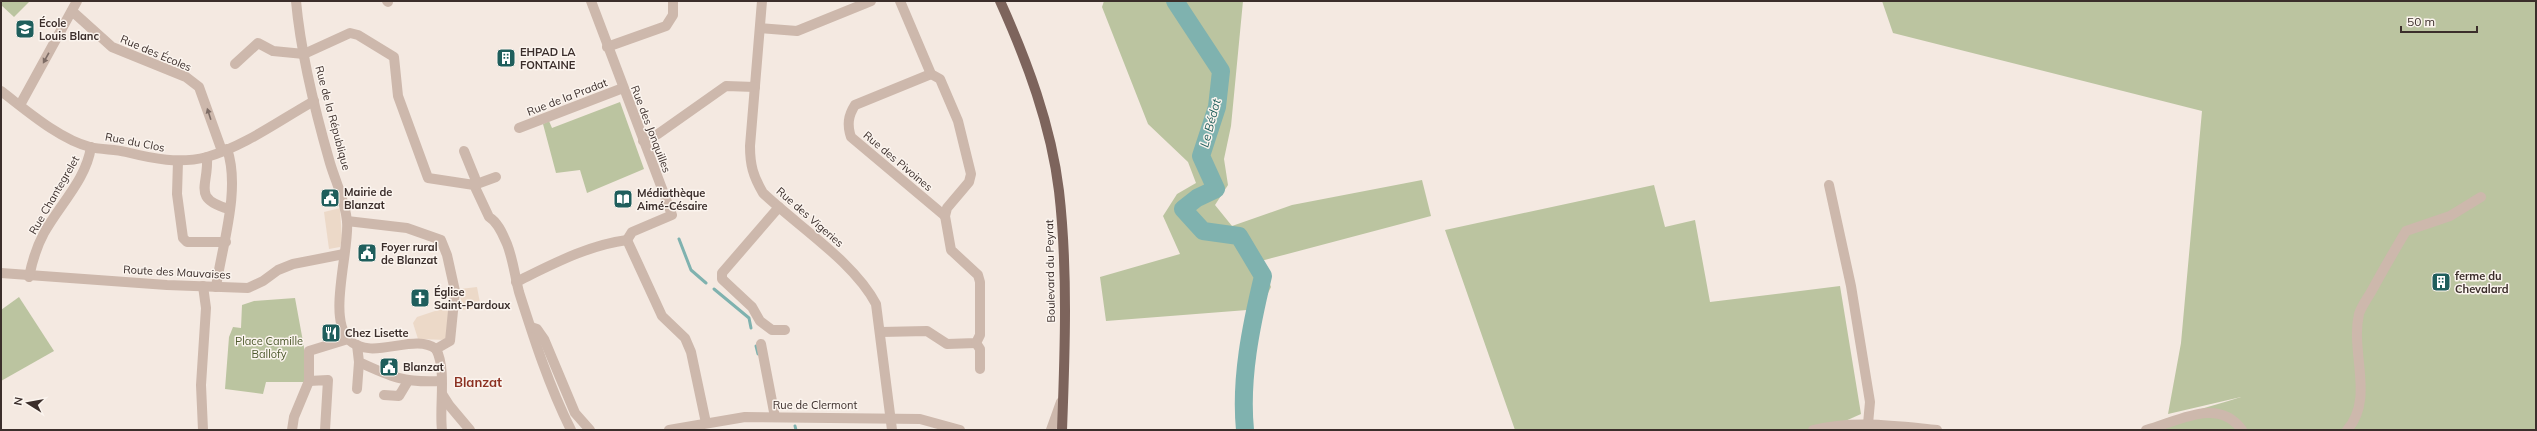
<svg xmlns="http://www.w3.org/2000/svg" width="2537" height="431" viewBox="0 0 2537 431" font-family="Mulish,sans-serif">
	<rect width="100%" height="100%" fill="#f4e9e1"/>
	<g fill="#bbc4a0">
		<polygon points="1,1 27,1 29,2 14,17 1,5"/>
		<polygon points="1104,1 1243,1 1231,126 1224,159 1228,185 1215,205 1232,226 1292,205 1422,180 1431,216 1261,261 1271,287 1260,309 1106,321 1100,277 1180,254 1163,216 1177,194 1196,183 1188,162 1148,124 1102,7"/>
		<path d="M1882 1H2536V430H2139C2172 416 2207 408 2241 397L2168 414 2181 343 2202 111 1893 33Z"/>
		<polygon points="620,102 644,169 587,193 580,170 556,173 543,124 549,121 552,128"/>
		<polygon points="1654,185 1665,227 1695,220 1710,302 1840,286 1861,414 1825,430 1515,430 1445,230"/>
		<polygon points="19,297 54,351 1,381 1,310"/>
		<polygon points="295,298 304,347 305,382 266,382 263,394 225,389 229,337 233,327 241,328 242,305 254,301"/>
	</g>
	<g fill="#ecd9c8">
		<polygon points="340,208 342,239 340,247 329,249 324,212"/>
		<polygon points="477,287 481,308 461,310 460,289"/>
		<polygon points="450,306 447,340 418,339 413,323 417,317"/>
	</g>
	<g fill="none" stroke-linecap="round" stroke-linejoin="round">
		<g stroke="#7fb2af" stroke-width="3">
			<polyline points="679,239 691,270 706,283"/>
			<polyline points="714,289 749,318 751,328"/>
			<polyline points="756,346 758,354"/>
			<polyline points="795,426 796,430"/>
		</g>
		<path stroke="#7fb2af" stroke-width="18" d="M1175 1 1221 71 1217 107 1201 156 1216 189 1197 198 1183 209 1203 231 1239 236 1263 276C1251 326 1240 379 1245 430"/>
		<g stroke="#cdb8ac" stroke-width="10">
			<path d="M296 1C301 56 315 111 330 163 336 183 345 200 347 221 350 249 327 318 349 340 372 362 414 332 436 349"/>
			<polyline points="387,1 388,2"/>
			<polyline points="591,1 672,215 632,232 627,240"/>
			<path d="M762 1 750 146C750 165 753 176 763 193 799 227 854 262 876 304L892 430"/>
			<polyline points="72,11 112,47 186,77 199,87 222,151"/>
			<polyline points="760,28 797,31 871,1"/>
			<polyline points="607,47 666,26 673,15 673,1"/>
			<path d="M235 64 258 43 273 51 304 54 350 33 358 35 394 57 398 96 428 178 474 185 489 217C498 222 503 235 507 244 513 259 515 277 519 292 534 339 549 386 571 430"/>
			<path d="M931 74 855 105C848 116 847 125 851 137L945 216"/>
			<path d="M1 91C26 110 59 139 90 147 102 150 115 149 126 152 154 159 179 164 207 157 245 146 280 120 314 101"/>
			<polyline points="20,105 77,1"/>
			<polyline points="519,128 623,88"/>
			<polyline points="643,141 658,134 726,86 755,87"/>
			<polyline points="464,151 475,178 474,185 496,177"/>
			<path d="M207 157C209 186 191 198 229 209"/>
			<polyline points="178,161 177,194 183,238 187,242 226,242"/>
			<polyline points="1829,185 1851,286 1870,402 1868,424"/>
			<polyline points="779,207 722,273 722,279 752,307 760,321 772,330 785,330"/>
			<polyline points="347,221 407,228 441,240 447,255 455,291 450,341 436,349"/>
			<polyline points="627,240 662,316 685,338 691,352 706,423"/>
			<polyline points="1,273 167,285 248,288 263,281 278,270 293,264 344,254"/>
			<path d="M29 277C32 262 37 246 44 233 60 204 86 180 91 147"/>
			<path d="M516 282C551 265 588 245 627 240"/>
			<path d="M216 287C222 246 241 189 227 149"/>
			<polyline points="531,327 537,329 544,339 575,413 590,430"/>
			<polyline points="881,332 927,331 947,344 976,343 980,335 980,282 978,275 951,250 945,216 947,208 969,182 971,174 958,121 940,79 931,74 900,1"/>
			<polyline points="976,343 980,349 980,369"/>
			<polyline points="761,344 775,417"/>
			<path d="M357 345 359 362C391 377 405 383 441 381"/>
			<path d="M436 349C447 370 439 406 442 430"/>
			<polyline points="309,381 328,380 325,430"/>
			<polyline points="357,389 359,362"/>
			<polyline points="442,394 449,405 470,430"/>
			<polyline points="384,395 399,396 408,381"/>
			<polyline points="203,430 201,385 206,308 203,286"/>
			<polyline points="292,430 294,417 309,381 309,351 348,339"/>
			<polyline points="669,430 745,417 920,419 960,430"/>
			<polyline points="1051,430 1061,402"/>
			<path d="M1813 430C1855 420 1895 426 1937 430"/>
			<path d="M2146 430C2177 422 2218 396 2242 430"/>
			<path d="M2347 430C2375 399 2350 352 2359 314 2361 307 2367 299 2371 292 2382 272 2394 251 2406 231L2450 216 2481 197"/>
		</g>
		<path stroke="#7d645c" stroke-width="10" d="M1000 1C1027 61 1051 125 1059 191 1068 270 1065 351 1062 430"/>
	</g>
	<defs><path id="oneway-solid" d="M-6-.8H1V-3.2L6.5 0L1 3.2V.8H-6Z"/></defs>
	<g fill="#7d6c65">
		<use href="#oneway-solid" transform="translate(46 58) rotate(119)"/>
		<use href="#oneway-solid" transform="translate(209 114) rotate(-108)"/>
	</g>
	<defs>
		<symbol id="school-square" viewBox="-11 -11 22 22"><rect x="-9" y="-9" width="18" height="18" rx="4" fill="#1f5e5c" stroke="#fbf4ee"/><path d="M0-5L7-2L0 1L-7-2ZM-4 1L0 2.5L4 1V4Q0 6-4 4Z" fill="#fff"/></symbol>
		<symbol id="building-square" viewBox="-11 -11 22 22"><rect x="-9" y="-9" width="18" height="18" rx="4" fill="#1f5e5c" stroke="#fbf4ee"/><path d="M-4-6H4V6H1V3H-1V6H-4ZM-2.5-4.3h1.7v1.8h-1.7ZM.8-4.3h1.7v1.8H.8ZM-2.5-1h1.7V.8h-1.7ZM.8-1h1.7V.8H.8Z" fill="#fff"/></symbol>
		<symbol id="civic-square" viewBox="-11 -11 22 22"><rect x="-9" y="-9" width="18" height="18" rx="4" fill="#1f5e5c" stroke="#fbf4ee"/><path d="M-.6-6.5H3V-4.5H.6V-3L4-1V1h2V6H-6V1h2V-1L-.6-3ZM-1.2 2.5V6h2.4V2.5Z" fill="#fff"/></symbol>
		<symbol id="library-square" viewBox="-11 -11 22 22"><rect x="-9" y="-9" width="18" height="18" rx="4" fill="#1f5e5c" stroke="#fbf4ee"/><path d="M-6-4Q-3-5.5-.7-3.5V5Q-3 3-6 4ZM6-4Q3-5.5 .7-3.5V5Q3 3 6 4Z" fill="#fff"/></symbol>
		<symbol id="church-square" viewBox="-11 -11 22 22"><rect x="-9" y="-9" width="18" height="18" rx="4" fill="#1f5e5c" stroke="#fbf4ee"/><path d="M-1.2-6h2.4v3.5h3.3v2.4h-3.3V6h-2.4V-.1h-3.3v-2.4h3.3Z" fill="#fff"/></symbol>
		<symbol id="restaurant-square" viewBox="-11 -11 22 22"><rect x="-9" y="-9" width="18" height="18" rx="4" fill="#1f5e5c" stroke="#fbf4ee"/><path d="M-5-6h1v4h1v-4h1v4h1v-4h1v5L-1.5 .5V6h-2V.5L-5-1ZM5-6V6H3V1.5H1.5Q1.5-4 5-6Z" fill="#fff"/></symbol>
	</defs>
	<g fill-rule="evenodd">
		<use href="#school-square" x="14" y="18" width="22" height="22"/>
		<use href="#building-square" x="495" y="47" width="22" height="22"/>
		<use href="#civic-square" x="319" y="187" width="22" height="22"/>
		<use href="#library-square" x="612" y="188" width="22" height="22"/>
		<use href="#civic-square" x="356" y="242" width="22" height="22"/>
		<use href="#building-square" x="2430" y="271" width="22" height="22"/>
		<use href="#church-square" x="409" y="287" width="22" height="22"/>
		<use href="#restaurant-square" x="320" y="322" width="22" height="22"/>
		<use href="#civic-square" x="378" y="356" width="22" height="22"/>
	</g>
	<g text-anchor="middle" dominant-baseline="central" stroke-width="3" stroke-linejoin="round" paint-order="stroke">
		<g font-size="11" font-weight="bold" fill="#3b2e2b" stroke="#fbf4ee" text-anchor="start">
			<text x="39" y="23">École<tspan x="39" dy="13">Louis Blanc</tspan></text>
			<text x="520" y="52">EHPAD LA<tspan x="520" dy="13">FONTAINE</tspan></text>
			<text x="344" y="192">Mairie de<tspan x="344" dy="13">Blanzat</tspan></text>
			<text x="637" y="193">Médiathèque<tspan x="637" dy="13">Aimé-Césaire</tspan></text>
			<text x="381" y="247">Foyer rural<tspan x="381" dy="13">de Blanzat</tspan></text>
			<text x="2455" y="276">ferme du<tspan x="2455" dy="13">Chevalard</tspan></text>
			<text x="434" y="292">Église<tspan x="434" dy="13">Saint-Pardoux</tspan></text>
			<text x="345" y="333">Chez Lisette</text>
			<text x="403" y="367">Blanzat</text>
		</g>
		<g font-size="11" fill="#3b2e2b" stroke="#fbf4ee">
			<text transform="translate(156 53) rotate(23)">Rue des Écoles</text>
			<text transform="translate(567 97) rotate(-21)">Rue de la Pradat</text>
			<text transform="translate(333 118) rotate(75)">Rue de la République</text>
			<text transform="translate(651 129) rotate(69)">Rue des Jonquilles</text>
			<text transform="translate(135 142) rotate(11)">Rue du Clos</text>
			<text transform="translate(898 161) rotate(40)">Rue des Pivoines</text>
			<text transform="translate(54 195) rotate(-60)">Rue Chantegrelet</text>
			<text transform="translate(810 217) rotate(41)">Rue des Vigeries</text>
			<text transform="translate(1050 271) rotate(-91)">Boulevard du Peyrat</text>
			<text transform="translate(177 272) rotate(3)">Route des Mauvaises</text>
			<text x="815" y="405">Rue de Clermont</text>
		</g>
		<g font-size="11" fill="#4e5a2e" stroke="#fbf4ee">
			<text x="269" y="341">Place Camille<tspan x="269" dy="13">Ballofy</tspan></text>
		</g>
		<g font-size="12" font-style="italic" fill="#1f5e5c" stroke="#fbf4ee">
			<text transform="translate(1210 123) rotate(-75)">Le Bédat</text>
		</g>
		<g font-size="13" font-weight="bold" fill="#8c3122" stroke="#fbf4ee">
			<text x="478" y="382">Blanzat</text>
		</g>
	</g>
	<rect width="2537" height="431" fill="none" stroke="#3b2e2b" stroke-width="4"/>
	<g transform="translate(28 403) rotate(281)" stroke="#fbf4ee" stroke-width="3" paint-order="stroke">
	<path d="M0-3L7 15L0 10L-7 15Z" fill="#3b2e2b"/>
	<text y="-6" font-size="11" font-weight="bold" text-anchor="middle" fill="#3b2e2b">N</text>
	</g>
	<path d="M2401 26v6h76v-6" fill="none" stroke="#3b2e2b" stroke-width="2"/>
	<text x="2407" y="26" font-size="12" fill="#3b2e2b" stroke="#fbf4ee" stroke-width="3" paint-order="stroke">50 m</text>
</svg>
